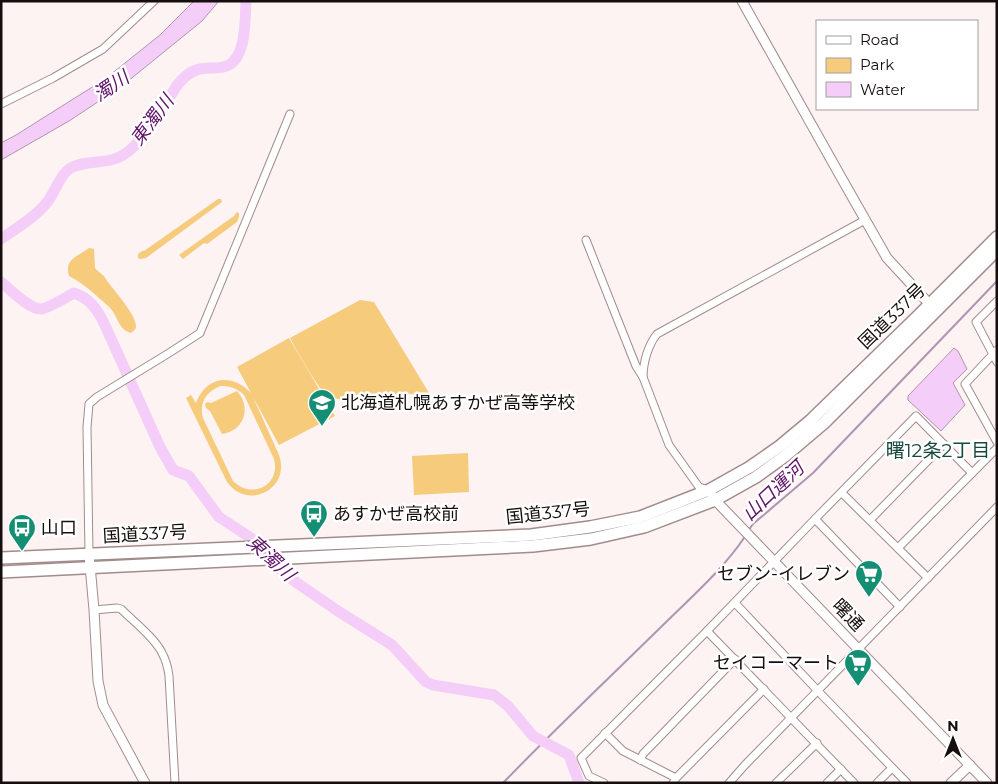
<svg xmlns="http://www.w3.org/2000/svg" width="998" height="784" viewBox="0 0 998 784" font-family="Montserrat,'Noto Sans JP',sans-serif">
	<rect width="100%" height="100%" fill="#fcf3f2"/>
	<g fill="#f6cb7c" fill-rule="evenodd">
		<polygon points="218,199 221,199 222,202 146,258 140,259 138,258 138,254 142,251 144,251"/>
		<polygon points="237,212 239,213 239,217 237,222 207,244 204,243 183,259 179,255 234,216"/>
		<path d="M89 248 94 249 95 268C99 273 104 274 107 281 114 290 136 315 136 326 136 330 134 330 131 333 118 330 118 315 109 307 97 296 85 284 69 276 64 259 77 257 89 248Z"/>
		<path d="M360 300 374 302 429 393 393 395V399C376 399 342 403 328 396 319 391 296 349 290 338Z"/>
		<path d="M289 338 335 416 279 445 253 397 279 455C291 489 248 511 227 482L186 398 191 395 196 403C206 376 232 373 251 393L237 367ZM221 386C230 386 237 388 244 395L274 459C281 485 252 500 233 481L203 418C199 403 206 391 221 386Z"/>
		<path d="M237 391C252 408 244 431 222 434L210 411 206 408 205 404 207 402 211 403Z"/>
		<polygon points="468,453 469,492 414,495 412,456"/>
	</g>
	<g fill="#f4cef9" stroke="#b194b2">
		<polygon points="194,1 219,1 202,21 122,86 69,121 1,160 1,143 16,135 105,79 160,35"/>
		<polygon points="954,348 958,351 967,369 953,383 965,405 941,431 908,400 908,396"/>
	</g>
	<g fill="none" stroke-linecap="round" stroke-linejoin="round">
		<g stroke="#b194b2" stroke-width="2">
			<polyline points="748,531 753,524 813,473 997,281"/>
			<path d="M503 783C554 730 608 679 661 627 690 598 723 570 746 535"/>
		</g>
		<g stroke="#f4cef9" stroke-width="11">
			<path d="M1 239C17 228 38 215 48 201 55 192 60 175 69 169 81 161 98 163 111 160 133 155 145 133 157 116 164 106 171 95 178 84 189 72 195 68 211 68 215 68 219 68 223 67 247 63 245 19 246 1"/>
			<path d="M1 282C11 290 29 309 41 309 47 309 67 297 74 293 89 298 96 308 103 321L160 447 173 470 189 476 219 517 254 540 278 568 297 583 338 611 392 645 426 682 433 685 494 695 508 706 533 736 569 755 579 783"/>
		</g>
		<defs>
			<g id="minor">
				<polyline points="1,104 53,78 103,49 154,1"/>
				<polyline points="586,240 636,366 643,377 669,445 699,487 709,490"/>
				<polyline points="997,301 976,322 997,362"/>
				<polyline points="997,350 965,384 997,442"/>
				<path d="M643 377C643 363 648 345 657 334L865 220"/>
				<polyline points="842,493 928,578"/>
				<polyline points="815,519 900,607"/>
				<polyline points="870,520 944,444"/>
				<polyline points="898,548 997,448"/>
				<polyline points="89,554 87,427 89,404 97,397 169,353 200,333 290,114"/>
				<polyline points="735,603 818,691 907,783"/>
				<path d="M94 610 117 608 121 609C133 621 155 638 162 653 166 660 168 668 169 676L175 783"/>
				<polyline points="707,631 854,783"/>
				<polyline points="605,733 623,751 676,778"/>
				<polyline points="640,760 643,754 735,659"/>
				<polyline points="604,783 589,776 581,758 707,631 815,519 916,416 972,473"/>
				<polyline points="673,783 676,778 764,689"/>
				<polyline points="729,783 744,766 997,507"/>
				<polyline points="776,783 817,743"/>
				<polyline points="827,783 841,769"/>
				<polyline points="877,783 892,768"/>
			</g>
			<g id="tertiary">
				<polyline points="742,1 842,179 887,258 934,309"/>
				<polyline points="712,495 715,500 987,783"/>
				<polyline points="89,554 94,610 98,681 103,705 145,783"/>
				<polyline points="951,783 970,765"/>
			</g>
			<g id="trunk">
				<polyline points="1,558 531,535 590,527 640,517 709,490 750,467 780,446 810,421 916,318 997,237"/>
				<polyline points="1,572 533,546 591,539 644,527 715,500 756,477 785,456 824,423 997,250"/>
			</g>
		</defs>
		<use href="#minor" stroke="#a18c8b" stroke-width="9"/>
		<use href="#tertiary" stroke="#a18c8b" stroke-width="11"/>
		<use href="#trunk" stroke="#a18c8b" stroke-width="14"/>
		<use href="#minor" stroke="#fff" stroke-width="7"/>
		<use href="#tertiary" stroke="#fff" stroke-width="9"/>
		<use href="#trunk" stroke="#fff" stroke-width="11"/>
	</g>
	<defs>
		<symbol id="school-pin" viewBox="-11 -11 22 30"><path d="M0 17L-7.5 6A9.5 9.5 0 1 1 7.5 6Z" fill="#158f74" stroke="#fff"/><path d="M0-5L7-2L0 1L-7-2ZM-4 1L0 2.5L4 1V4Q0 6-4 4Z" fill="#fff"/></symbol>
		<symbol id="bus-pin" viewBox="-11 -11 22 30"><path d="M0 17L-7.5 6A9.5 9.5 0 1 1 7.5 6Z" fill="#158f74" stroke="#fff"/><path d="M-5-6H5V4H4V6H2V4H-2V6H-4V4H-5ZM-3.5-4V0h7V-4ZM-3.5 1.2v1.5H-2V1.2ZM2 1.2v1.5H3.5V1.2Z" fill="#fff"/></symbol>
		<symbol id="supermarket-pin" viewBox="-11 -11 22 30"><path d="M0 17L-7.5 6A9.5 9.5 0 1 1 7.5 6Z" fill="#158f74" stroke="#fff"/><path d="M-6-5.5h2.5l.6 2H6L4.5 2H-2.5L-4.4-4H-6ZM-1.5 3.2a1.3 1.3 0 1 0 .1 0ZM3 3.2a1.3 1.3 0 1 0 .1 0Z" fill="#fff"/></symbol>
	</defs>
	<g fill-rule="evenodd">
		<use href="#school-pin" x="306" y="387" width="32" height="43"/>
		<use href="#bus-pin" x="298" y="498" width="32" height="43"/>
		<use href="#bus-pin" x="6" y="512" width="32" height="43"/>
		<use href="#supermarket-pin" x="853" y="558" width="32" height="43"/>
		<use href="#supermarket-pin" x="842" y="647" width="32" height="43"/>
	</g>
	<g text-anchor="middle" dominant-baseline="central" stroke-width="5" stroke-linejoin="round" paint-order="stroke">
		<g font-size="18" fill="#160e0e" stroke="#fff">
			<text transform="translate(892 316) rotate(-44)">国道337号</text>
			<text transform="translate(548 513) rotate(-6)">国道337号</text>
			<text transform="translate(145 534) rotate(-3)">国道337号</text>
			<text transform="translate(848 615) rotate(46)">曙通</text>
		</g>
		<g font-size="18" fill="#160e0e" stroke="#fff" text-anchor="start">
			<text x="341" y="403">北海道札幌あすかぜ高等学校</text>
			<text x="333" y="514">あすかぜ高校前</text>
			<text x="41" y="528">山口</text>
			<text x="850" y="574" text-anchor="end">セブン-イレブン</text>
			<text x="839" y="663" text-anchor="end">セイコーマート</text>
		</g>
		<g font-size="19" font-style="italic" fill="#5f1369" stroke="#fff">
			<text transform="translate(111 86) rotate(-34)">濁川</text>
			<text transform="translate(152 120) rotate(-53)">東濁川</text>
			<text transform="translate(773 491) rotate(-43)">山口運河</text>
			<text transform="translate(271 558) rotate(43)">東濁川</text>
		</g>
		<g font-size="19" fill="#15493b" stroke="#fff">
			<text x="938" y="450">曙12条2丁目</text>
		</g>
	</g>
	<rect width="998" height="784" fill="none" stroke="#160e0e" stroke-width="5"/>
	<rect x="816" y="20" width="162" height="90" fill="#ffffff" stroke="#a29f9f"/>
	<rect x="826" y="36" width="25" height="8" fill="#ffffff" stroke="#a29f9f"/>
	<text x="860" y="45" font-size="15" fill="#160e0e">Road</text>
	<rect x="826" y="58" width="25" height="15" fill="#f6cb7c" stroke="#a29f9f"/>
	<text x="860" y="70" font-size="15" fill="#160e0e">Park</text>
	<rect x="826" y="82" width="25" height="15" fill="#f4cef9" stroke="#a29f9f"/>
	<text x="860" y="95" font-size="15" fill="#160e0e">Water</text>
	<g transform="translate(953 739)" stroke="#ffffff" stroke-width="4" paint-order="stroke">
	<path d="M0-4L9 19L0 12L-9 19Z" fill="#160e0e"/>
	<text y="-8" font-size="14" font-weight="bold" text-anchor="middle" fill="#160e0e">N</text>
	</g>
</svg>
